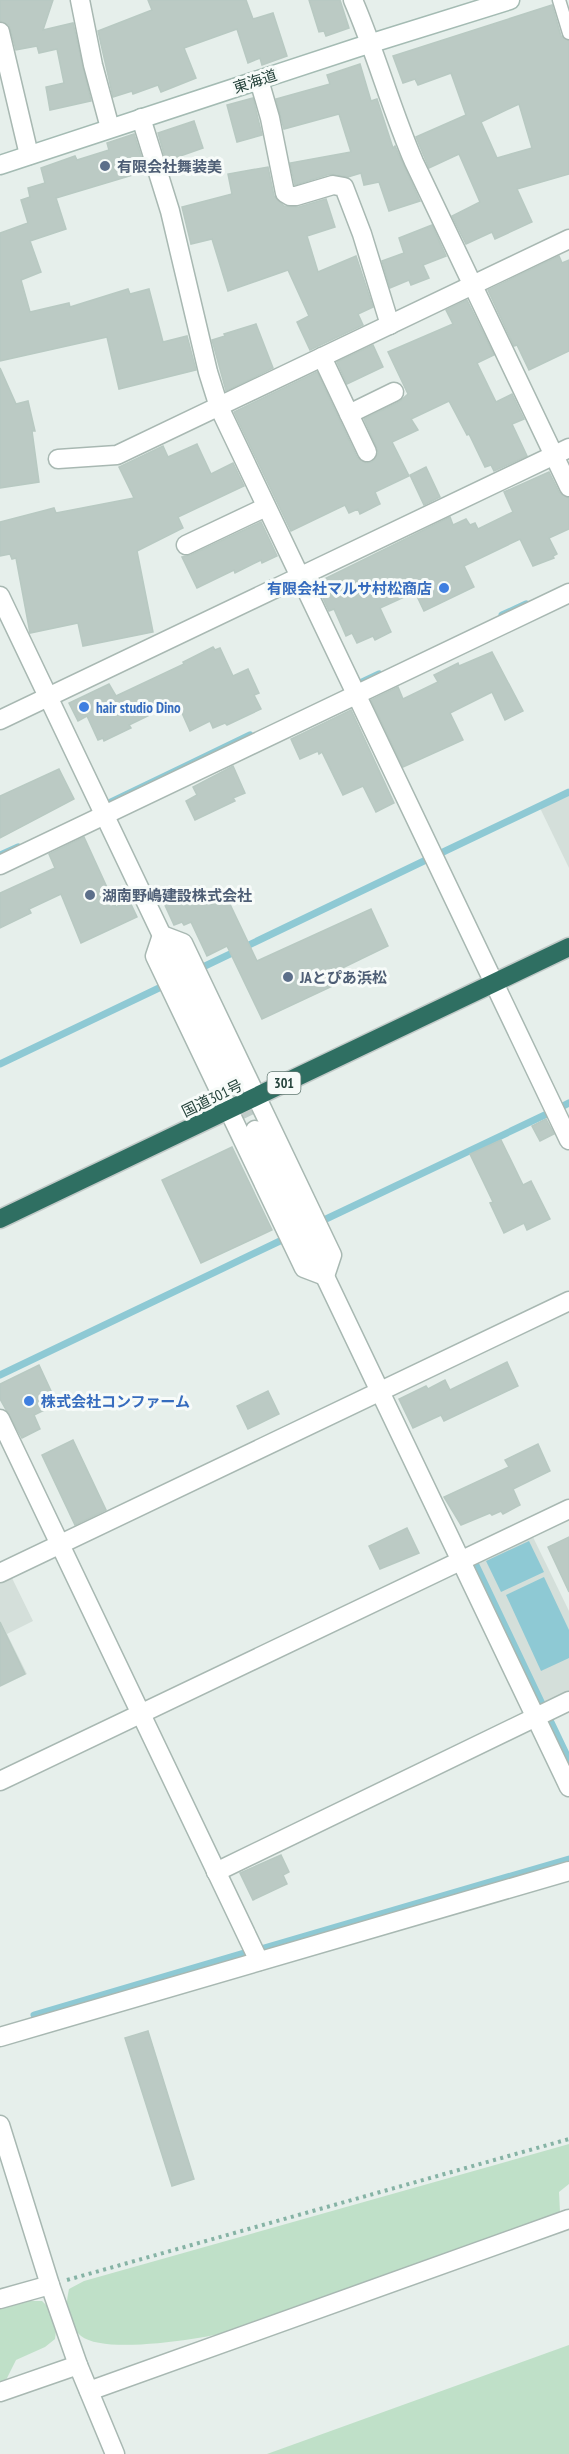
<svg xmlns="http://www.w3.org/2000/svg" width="569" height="2454" viewBox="0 0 569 2454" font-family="'PT Sans Narrow','Noto Sans JP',sans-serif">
	<rect width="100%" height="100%" fill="#e6efeb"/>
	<g fill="#d4dfda">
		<polygon points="569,794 569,868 540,808"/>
		<polygon points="531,1533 569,1611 569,1692 544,1704 475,1560"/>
		<polygon points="11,1576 33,1621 7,1634 27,1674 0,1687 0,1581"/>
	</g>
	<g fill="#bfe0c8">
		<path d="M569 2144V2184L559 2192 560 2212 554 2217 242 2329C212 2337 106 2356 81 2336 65 2322 65 2308 69 2289L84 2281Z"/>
		<path d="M26 2301H42C54 2312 58 2322 55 2339L45 2347 16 2360 6 2380 0 2384V2308Z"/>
		<polygon points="569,2345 569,2454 267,2454"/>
	</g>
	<g fill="#8ec9d4">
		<polygon points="529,1541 544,1572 501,1592 486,1561"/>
		<polygon points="544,1577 569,1630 569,1658 541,1671 506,1595"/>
	</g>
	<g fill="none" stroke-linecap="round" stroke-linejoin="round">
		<g stroke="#8ec9d4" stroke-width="7">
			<polyline points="502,615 526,604"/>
			<polyline points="360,683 379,674"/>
			<polyline points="111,802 250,735"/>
			<polyline points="441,853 569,792"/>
			<polyline points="0,855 18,847"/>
			<polyline points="205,966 426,860"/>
			<polyline points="0,1064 159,988"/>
			<polyline points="561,1107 569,1103"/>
			<polyline points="326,1219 549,1113"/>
			<polyline points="0,1375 280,1241"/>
			<polyline points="474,1561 544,1708"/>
			<polyline points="549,1718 569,1760"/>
			<polyline points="264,1948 569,1859"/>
			<polyline points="34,2015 244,1953"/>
		</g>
	</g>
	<g fill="#bbcac4" stroke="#b8c9c2" stroke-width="1.5" fill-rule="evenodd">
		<polygon points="0,0 53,0 43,30 73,23 91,101 50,110 46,87 64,83 57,49 39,53 37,46 16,50 9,25 0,21"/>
		<polygon points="148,0 246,0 253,19 273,13 287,56 262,65 260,58 248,63 237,29 184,48 196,78 161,92 158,85 133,94 132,91 113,97 98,31 152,10"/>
		<polygon points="309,0 340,0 349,28 326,36 324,31 319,32"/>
		<path d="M552 5 561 36 569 41V174L517 189 532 222 495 239 492 232 466 244 452 216 480 202 459 154 429 168 416 137 466 115 451 73 418 85 415 79 403 83 393 56ZM519 104 532 148 497 158 481 122Z"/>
		<polygon points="360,64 371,101 377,99 393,148 395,146 420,201 389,211 379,182 364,185 361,173 348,177 330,174 295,185 290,163 351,152 339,114 284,129 276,99 330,84 327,75"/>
		<polygon points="253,98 262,135 237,142 227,105"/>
		<polygon points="194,121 203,148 166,161 158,133"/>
		<polygon points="134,134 146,171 56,198 66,229 30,241 41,272 21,280 30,312 69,303 70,307 128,289 130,294 149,289 163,342 187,336 196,370 119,389 107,337 0,361 0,233 28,223 21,200 30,197 28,188 45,183 41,168 75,156 77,160 109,150 107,143"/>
		<polygon points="268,167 274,196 284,206 299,207 326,199 335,227 307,236 318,272 356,256 373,307 358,314 363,325 310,350 297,322 309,316 288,270 228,291 212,239 191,244 182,207 232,194 228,174"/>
		<polygon points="432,225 446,256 423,265 429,278 411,285 409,280 390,288 382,261 404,253 399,238"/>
		<polygon points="559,256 562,263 569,260 569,351 529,370 517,345 514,346 488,290"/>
		<polygon points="467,300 494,355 477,363 496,402 512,394 524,419 512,424 527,456 494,471 491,465 485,467 469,434 467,435 449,401 411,419 418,430 392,442 409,476 375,492 380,504 360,514 358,509 349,513 345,505 291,531 234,412 317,372 357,457 366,463 372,462 378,453 377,448 364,419 399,402 408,394 388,352 453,324 446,310"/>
		<polygon points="256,324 273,368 226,391 212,340 225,336 224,334"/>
		<polygon points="373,345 383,367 347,384 337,362"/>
		<polygon points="0,368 16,404 28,401 35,431 32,431 39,482 0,488"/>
		<polygon points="197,444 211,474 233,463 244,486 178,517 183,528 137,551 153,632 83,646 78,623 30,633 16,558 12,559 10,554 0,556 0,522 54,508 56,513 134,498 119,467 163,446 168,457"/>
		<polygon points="426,467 440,497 424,505 410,475"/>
		<polygon points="549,472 559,492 569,498 569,529 549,538 557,554 553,556 554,558 533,566 520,539 464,566 474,587 424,611 415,592 380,608 391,632 375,640 373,636 357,643 352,633 346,636 334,609 329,611 316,583 450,517 453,525 466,519 470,525 475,523 478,529 513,512 504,492"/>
		<polygon points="261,522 277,556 262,563 261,560 235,573 234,570 197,588 182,557 191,555"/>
		<polygon points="213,647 215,650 220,648 233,676 248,669 259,693 254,695 261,709 227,725 225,723 213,728 210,721 190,731 178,704 167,709 166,707 129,725 131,728 104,741 103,738 98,740 87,716 78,721 69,703 109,684 116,696 184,664 183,662"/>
		<polygon points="492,652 523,711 505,720 492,692 450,713 463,740 403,767 371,700 398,687 403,699 438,682 434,675 458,663 459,666"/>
		<polygon points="351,710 394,803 376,812 363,786 343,795 322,752 319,754 318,751 300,759 291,739"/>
		<polygon points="233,766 245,793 233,798 235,801 195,820 186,801 197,795 193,787"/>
		<polygon points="59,769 74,799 0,838 0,796"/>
		<polygon points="84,837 116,907 129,900 137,917 81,943 61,894 29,909 31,913 0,928 0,893 55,868 49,854"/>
		<polygon points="200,886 207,901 217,896 220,901 227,898 257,961 371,909 388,946 332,973 337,984 262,1019 227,946 207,956 191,922 184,925 182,922 174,925 164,903"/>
		<polygon points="546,1119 554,1134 540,1141 532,1126"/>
		<polygon points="501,1140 523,1185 531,1181 550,1219 527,1230 524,1223 504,1233 490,1203 493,1202 470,1154"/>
		<polygon points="232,1147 272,1230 201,1263 162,1180"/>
		<polygon points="507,1362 518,1386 444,1421 441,1415 413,1428 399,1399 426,1386 428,1389 445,1380 450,1390"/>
		<polygon points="39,1365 57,1404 34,1415 40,1429 22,1438 0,1399 0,1384"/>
		<polygon points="268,1391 279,1414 248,1429 237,1406"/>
		<polygon points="73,1440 106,1510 75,1525 42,1455"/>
		<polygon points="538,1444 550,1471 513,1489 520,1505 503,1514 501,1511 492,1515 490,1513 461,1525 444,1497 509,1467 505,1460"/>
		<polygon points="407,1528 419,1553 380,1569 369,1546"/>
		<polygon points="569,1537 569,1592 548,1547"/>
		<polygon points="0,1622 25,1674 0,1686"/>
		<polygon points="281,1855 289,1872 283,1875 287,1884 253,1900 240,1873"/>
		<polygon points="148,2031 194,2179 172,2186 125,2038"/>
	</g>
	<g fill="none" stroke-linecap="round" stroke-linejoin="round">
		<polyline stroke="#bfccc8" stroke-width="18" stroke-dasharray="18 9" stroke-linecap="butt" points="229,1076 255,1130"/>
		<defs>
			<polyline id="lane" points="559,0 569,33"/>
			<g id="street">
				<polyline points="80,0 93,65 110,128"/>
				<path d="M353 0C376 53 391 109 414 162L569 487"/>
				<polyline points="0,32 29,155"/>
				<polyline points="259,80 270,118 285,193 290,196 296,196 333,185 344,187 362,234 390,325"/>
				<polyline points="141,118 170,211 208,372 219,407 569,1140"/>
				<polyline points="322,357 367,452"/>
				<polyline points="349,414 394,392"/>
				<polyline points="58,459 117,455 569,239"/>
				<polyline points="186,545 266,507"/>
				<polyline points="0,596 229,1076"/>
				<polyline points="0,720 569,448"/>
				<polyline points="0,865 569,593"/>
				<polygon points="162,935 183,943 332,1255 325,1276 304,1268 155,956"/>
				<polyline points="255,1130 569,1787"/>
				<polyline points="0,1419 259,1961"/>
				<polyline points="0,1573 569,1301"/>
				<polyline points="0,1781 569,1509"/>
				<polyline points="216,1872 569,1701"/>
				<polyline points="0,2037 569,1871"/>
				<polyline points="0,2125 50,2285 78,2365 115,2454"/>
				<polyline points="0,2299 50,2285"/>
				<polyline points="89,2391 569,2219"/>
				<polyline points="0,2392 78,2365"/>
			</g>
			<polyline id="secondary" points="0,165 356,48 510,0"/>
			<polyline id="highway" points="0,1219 569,947"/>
		</defs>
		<use href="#lane" stroke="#a8b8b2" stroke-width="15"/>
		<use href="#street" stroke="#a8b8b2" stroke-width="21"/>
		<use href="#secondary" stroke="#a4bbb3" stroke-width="21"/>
		<use href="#highway" stroke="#c2cac8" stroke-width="21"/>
		<polyline stroke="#86b3a5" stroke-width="4" stroke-dasharray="3 4.5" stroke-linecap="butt" points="67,2280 569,2139"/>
		<use href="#lane" stroke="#fff" stroke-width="12"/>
		<use href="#street" stroke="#fff" stroke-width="18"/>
		<use href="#secondary" stroke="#fff" stroke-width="18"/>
		<use href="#highway" stroke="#2f6f62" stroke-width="18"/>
	</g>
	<g fill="#5c6f8a" stroke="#f7fbf9" stroke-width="2">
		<circle cx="105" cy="166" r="6"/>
		<circle cx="90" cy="895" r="6"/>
		<circle cx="288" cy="977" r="6"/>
	</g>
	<g fill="#3f7fe0" stroke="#f7fbf9" stroke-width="2">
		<circle cx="444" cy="588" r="6"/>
		<circle cx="84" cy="707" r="6"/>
		<circle cx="29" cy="1401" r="6"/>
	</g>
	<g text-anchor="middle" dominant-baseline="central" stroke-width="6" stroke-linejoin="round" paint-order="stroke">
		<rect fill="#f7fbf9" stroke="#637a73" stroke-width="1.5" x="267.5" y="1072" width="33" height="22" rx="4.5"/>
		<g font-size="14" font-weight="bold" fill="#24423a">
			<text x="284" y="1083">301</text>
		</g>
		<g font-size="15" fill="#24423a" stroke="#f7fbf9">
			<text transform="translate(255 81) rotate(-18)">東海道</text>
			<text transform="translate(212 1098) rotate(-26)">国道301号</text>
		</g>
		<g font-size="15" font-weight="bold" fill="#4e5e75" stroke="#f7fbf9" text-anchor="start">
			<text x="117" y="166">有限会社舞装美</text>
			<text x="102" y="895">湖南野嶋建設株式会社</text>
			<text x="300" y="977">JAとぴあ浜松</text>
		</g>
		<g font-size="15" font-weight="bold" fill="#366cbe" stroke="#f7fbf9" text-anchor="start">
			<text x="432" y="588" text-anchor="end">有限会社マルサ村松商店</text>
			<text x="96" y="707">hair studio Dino</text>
			<text x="41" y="1401">株式会社コンファーム</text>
		</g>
	</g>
</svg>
